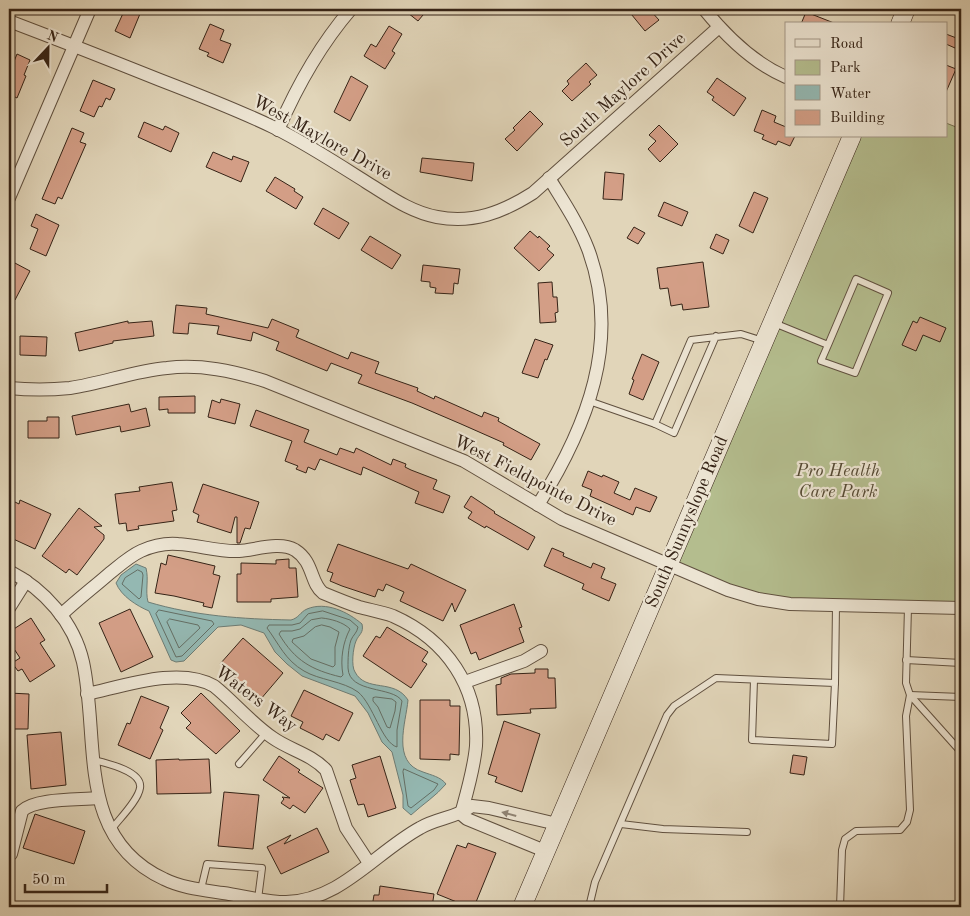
<svg xmlns="http://www.w3.org/2000/svg" width="970" height="916" viewBox="0 0 970 916" font-family="'Old Standard TT',serif">
	<rect width="100%" height="100%" fill="#e1d5b9"/>
	<filter id="stains"><feTurbulence type="fractalNoise" baseFrequency=".004" numOctaves="4"/><feColorMatrix values="0 0 0 0 .2 0 0 0 0 .09 0 0 0 0 .02 0 0 0 .5 -.17"/></filter>
	<radialGradient id="worn" r=".72"><stop offset=".6" stop-color="#630" stop-opacity="0"/><stop offset="1" stop-color="#630" stop-opacity=".3"/></radialGradient>
	<polygon fill="#b4bd8e" stroke="#747052" points="946,123 961,129 961,608 758,599 669,564 852,136 946,136"/>
	<path fill="#94b8b2" stroke="#6e7c74" d="M136 564 146 568C149 580 145 590 148 602 195 616 242 619 291 620 299 618 300 612 307 609 326 601 348 612 362 624 364 633 359 634 356 641 353 648 351 666 355 672 366 693 394 678 408 700 406 723 391 762 423 772 431 775 441 777 446 784 436 796 423 804 411 815L403 808V795L392 752 382 742 368 713 355 696 302 676 287 664 275 652 264 633 241 625 218 627 184 661 176 662 171 660 149 611C137 606 121 596 116 583L121 575Z"/>
	<g fill="none" stroke-linecap="round" stroke-linejoin="round">
		<g stroke="#646e64" stroke-width="1">
			<polygon points="138,570 142,572 143,575 141,597 139,599 122,584 125,578"/>
			<polygon points="159,610 212,621 214,624 182,656 176,657 156,614"/>
			<path d="M323 611 350 620 358 627C357 633 353 635 351 640 348 649 348 659 348 668 349 694 393 686 402 701L397 730V747C382 743 373 704 358 692 343 681 319 680 304 671 285 660 279 644 267 628L269 625H292L300 623 308 614Z"/>
			<path d="M322 618C331 619 343 622 350 629 343 642 340 659 343 675L341 677C312 670 295 661 279 634L281 631H292L300 629 311 620Z"/>
			<polygon points="170,619 198,625 200,628 179,648 167,622"/>
			<polygon points="322,625 330,627 339,632 335,647 335,665 333,667 311,659 292,642 293,639 304,636 315,627"/>
			<polygon points="376,697 392,699 396,702 395,711 390,728 387,727 378,707 373,701 373,698"/>
			<polygon points="404,769 438,784 434,790 411,808 408,806 403,772"/>
		</g>
	</g>
	<g fill="#d39e86" stroke="#352316">
		<polygon points="125,9 142,9 130,38 115,31"/>
		<polygon points="403,9 428,9 418,21"/>
		<polygon points="627,9 649,9 659,20 645,31"/>
		<polygon points="806,12 834,23 834,24 801,24"/>
		<polygon points="210,24 224,30 220,40 231,44 223,63 207,56 209,53 199,49"/>
		<polygon points="389,26 402,34 392,51 395,53 385,69 364,56 371,44 376,47"/>
		<polygon points="946,34 959,39 955,48 946,44"/>
		<polygon points="17,54 30,60 24,75 26,76 17,98 9,94 9,74"/>
		<polygon points="586,63 597,75 589,82 591,84 572,101 562,91 569,84 567,81"/>
		<polygon points="946,65 956,69 946,92"/>
		<polygon points="351,76 368,86 350,121 334,112"/>
		<polygon points="717,78 746,98 734,116 712,100 714,97 707,92"/>
		<polygon points="93,80 115,89 110,100 106,98 102,107 99,106 94,117 80,111"/>
		<polygon points="762,110 776,116 774,122 786,127 786,136 795,136 790,146 778,141 776,145 762,139 764,135 754,131"/>
		<polygon points="530,111 543,124 517,151 505,139 515,130 513,128"/>
		<polygon points="144,122 163,130 165,126 179,133 171,152 138,137"/>
		<polygon points="659,125 678,144 660,162 648,149 656,141 649,135"/>
		<polygon points="72,128 84,133 80,142 86,144 62,199 58,197 55,204 42,199"/>
		<polygon points="213,152 232,160 233,156 249,162 241,182 206,167"/>
		<polygon points="422,158 474,163 472,181 420,172"/>
		<polygon points="605,172 624,174 622,200 603,199"/>
		<polygon points="275,177 295,189 294,191 303,197 296,209 266,191"/>
		<polygon points="754,192 768,198 753,233 739,226"/>
		<polygon points="664,202 688,212 682,226 658,216"/>
		<polygon points="323,208 349,223 339,239 314,224"/>
		<polygon points="36,214 59,225 46,256 30,249 38,229 31,226"/>
		<polygon points="634,227 645,233 638,244 627,238"/>
		<polygon points="530,231 538,238 539,236 550,246 547,249 554,255 539,271 514,248"/>
		<polygon points="716,234 729,240 723,254 710,248"/>
		<polygon points="370,236 401,255 392,269 361,250"/>
		<polygon points="13,262 30,271 15,300 9,297 9,270"/>
		<polygon points="703,262 709,307 683,310 682,304 671,306 668,288 660,289 657,268"/>
		<polygon points="423,265 460,269 458,284 454,283 453,294 435,293 436,288 430,287 430,282 421,281"/>
		<polygon points="552,282 553,297 557,297 558,312 555,313 556,322 540,323 538,283"/>
		<polygon points="176,305 207,308 206,314 268,328 272,319 299,330 296,337 348,359 351,352 379,362 375,373 418,388 417,391 434,399 435,396 482,417 484,412 499,418 498,421 540,444 531,460 503,445 504,443 461,424 412,403 358,383 362,375 331,363 327,371 276,350 279,342 253,332 251,341 217,334 219,326 189,323 188,334 173,333"/>
		<polygon points="920,317 946,328 940,342 923,335 916,351 902,345 913,321 917,323"/>
		<polygon points="128,321 128,323 152,321 154,336 113,341 113,343 79,351 75,333"/>
		<polygon points="20,336 47,337 46,356 20,355"/>
		<polygon points="535,339 553,345 547,360 545,359 538,378 522,373"/>
		<polygon points="642,354 659,362 643,400 629,394 634,380 632,379"/>
		<polygon points="195,396 195,413 168,413 168,409 159,410 159,397"/>
		<polygon points="221,399 240,404 235,424 208,417 212,400 220,403"/>
		<polygon points="129,404 131,412 146,408 150,426 121,432 120,426 76,435 72,416"/>
		<polygon points="256,410 309,430 304,442 337,455 340,448 354,453 356,448 391,465 393,459 406,464 405,467 411,470 437,480 433,489 450,496 443,513 415,503 419,492 363,467 361,475 320,459 315,470 308,467 306,473 296,469 298,466 285,461 292,441 250,426"/>
		<polygon points="47,417 59,417 59,438 28,438 28,421 47,421"/>
		<polygon points="588,471 602,477 603,475 619,482 614,493 630,500 635,488 657,497 650,512 636,507 633,515 590,496 592,490 582,486"/>
		<polygon points="172,482 177,510 172,511 174,521 138,526 139,529 127,531 126,523 119,524 115,494 140,491 139,487"/>
		<polygon points="203,484 259,502 250,529 245,528 240,543 237,543 237,517 235,517 231,533 197,522 199,515 193,512"/>
		<polygon points="471,496 495,512 494,513 535,537 528,550 486,526 485,528 468,518 472,512 464,507"/>
		<polygon points="9,499 19,504 20,500 51,514 35,549 9,537"/>
		<polygon points="79,508 102,526 94,527 104,535 104,539 77,575 69,569 66,573 42,556"/>
		<polygon points="338,544 408,569 411,564 466,590 455,612 452,603 443,621 400,601 404,592 386,584 383,591 378,589 375,597 342,586 330,581 333,573 327,571"/>
		<polygon points="552,548 564,553 563,556 591,568 593,563 605,568 601,578 616,584 609,601 582,589 584,584 544,566"/>
		<polygon points="168,555 215,566 213,574 220,576 212,608 203,606 204,603 174,596 155,593 161,563 166,565"/>
		<polygon points="289,559 289,568 296,568 298,597 271,599 271,602 237,602 237,574 241,574 241,563 276,564 276,560"/>
		<polygon points="514,604 522,627 519,628 524,642 479,660 476,652 471,654 460,625"/>
		<polygon points="130,609 153,657 121,672 99,623"/>
		<polygon points="31,618 45,640 40,643 55,666 30,682 22,669 18,671 12,663 20,658 9,641 9,632"/>
		<polygon points="387,627 428,652 422,661 427,664 411,688 363,656 376,636 380,638"/>
		<polygon points="243,638 283,673 260,700 220,664"/>
		<polygon points="535,669 548,669 548,678 555,678 556,708 530,709 531,713 497,715 496,685 501,684 501,678 511,674 535,673"/>
		<polygon points="304,690 353,713 339,741 326,734 323,740 312,734 300,728 303,722 291,716"/>
		<polygon points="9,693 29,694 28,729 9,729"/>
		<polygon points="201,693 240,731 216,754 186,728 191,723 181,713"/>
		<polygon points="141,696 169,707 160,728 163,730 150,759 118,745 127,723 130,724"/>
		<polygon points="420,700 450,700 450,706 460,706 459,755 450,754 450,760 420,759"/>
		<polygon points="504,721 540,734 522,792 495,782 497,777 488,774"/>
		<polygon points="61,732 66,785 31,789 27,735"/>
		<polygon points="793,755 807,757 804,775 790,773"/>
		<polygon points="279,756 300,770 298,772 323,788 305,813 293,805 290,809 281,803 284,799 282,797 290,798 263,780"/>
		<polygon points="380,756 396,808 368,817 364,804 358,805 354,793 350,780 356,778 352,765"/>
		<polygon points="179,759 179,760 209,759 211,793 157,794 156,760"/>
		<polygon points="224,792 259,795 253,849 218,846"/>
		<polygon points="35,814 85,831 74,864 23,848"/>
		<polygon points="317,828 329,852 281,874 267,847 291,835 284,844"/>
		<polygon points="468,843 496,853 474,907 469,907 437,894 457,845 466,848"/>
		<polygon points="380,886 434,894 432,907 372,907 374,895 379,895"/>
	</g>
	<g fill="none" stroke-linecap="round" stroke-linejoin="round">
		<defs>
			<g id="lane">
				<polyline points="774,323 828,345 856,279 888,293 855,373 821,361 828,345"/>
				<polyline points="716,336 674,433 655,424 691,340 741,334 763,341"/>
				<polyline points="589,401 655,424"/>
				<polyline points="908,607 906,683 910,695 961,752"/>
				<polyline points="906,660 961,663"/>
				<polyline points="835,683 836,605"/>
				<path d="M94 760C106 763 143 771 140 788 138 801 119 819 111 830"/>
				<polyline points="239,764 266,733"/>
				<polyline points="621,824 663,829 747,832"/>
				<polyline points="201,889 207,864 262,868 258,899"/>
				<polyline points="589,907 595,882 667,715 674,706 716,678 835,683 832,744 752,740 754,680"/>
				<polyline points="840,907 842,850 845,839 856,831 900,830 907,822 910,810 906,716 910,695 961,697"/>
			</g>
			<g id="street">
				<path d="M704 9C726 36 753 63 786 77"/>
				<path d="M9 21C59 40 110 60 160 80 199 95 238 110 275 128 307 144 336 163 366 182 389 196 410 212 437 217 473 224 503 212 533 193L719 27"/>
				<path d="M278 130C297 86 320 45 351 9"/>
				<polyline points="9,198 90,9"/>
				<path d="M9 388C29 390 50 390 70 388 103 383 134 371 167 368 201 364 233 371 265 381L464 461 562 519 728 590 758 599 790 604 961 608"/>
				<path d="M538 505C587 427 622 340 588 249 578 223 563 201 549 178"/>
				<path d="M9 571C44 589 74 622 83 662 100 740 75 838 164 879 182 888 203 890 223 893 244 896 265 902 286 902 340 901 376 852 420 828 437 818 456 818 472 806L489 808 557 824"/>
				<polyline points="9,608 26,581"/>
				<path d="M61 615C77 600 94 587 110 573 120 565 130 556 141 551 152 546 166 543 178 544 199 545 218 552 239 551 255 550 280 541 295 550 314 562 310 583 323 593 335 598 347 603 359 607 370 610 382 612 393 616 447 640 479 687 476 746 474 769 467 792 461 814"/>
				<polyline points="465,682 524,661 541,651"/>
				<path d="M87 694C124 686 180 666 214 686 234 702 251 723 273 738 290 750 311 754 326 770L346 828 369 863"/>
				<polyline points="461,814 467,819 545,851"/>
				<path d="M11 854 22 811C35 798 79 800 98 798"/>
			</g>
			<g id="secondary">
				<polyline points="900,24 906,9"/>
				<polyline points="522,907 852,136"/>
			</g>
		</defs>
		<use href="#lane" stroke="#60503f" stroke-width="8"/>
		<use href="#street" stroke="#60503f" stroke-width="14"/>
		<use href="#secondary" stroke="#352316" stroke-width="19"/>
		<use href="#lane" stroke="#ece4d2" stroke-width="6"/>
		<use href="#street" stroke="#ece4d2" stroke-width="12"/>
		<use href="#secondary" stroke="#ece4d2" stroke-width="18"/>
	</g>
	<defs><path id="oneway-solid" d="M-6-.8H1V-3.2L6.5 0L1 3.2V.8H-6Z" transform="scale(1.25)"/></defs>
	<use fill="#908474" href="#oneway-solid" transform="translate(509 814) rotate(-165)"/>
	<g text-anchor="middle" dominant-baseline="central" stroke-width="4.5" stroke-linejoin="round" paint-order="stroke">
		<g font-size="18" fill="#352316" stroke="#ece4d2">
			<text transform="translate(623 90) rotate(-42)">South Maylore Drive</text>
			<text transform="translate(322 138) rotate(29)">West Maylore Drive</text>
			<text transform="translate(535 481) rotate(27)">West Fieldpointe Drive</text>
			<text transform="translate(687 522) rotate(-67)">South Sunnyslope Road</text>
			<text transform="translate(256 699) rotate(37)">Waters Way</text>
		</g>
		<g font-size="18" font-style="italic" fill="#554a34" stroke="#ece4d2">
			<text x="838" y="471">Pro Health<tspan x="838" dy="21">Care Park</tspan></text>
		</g>
	</g>
	<rect width="970" height="916" fill="none" stroke="#e1d5b9" stroke-width="30"/>
	<rect x="10" y="10" width="950" height="896" fill="none" stroke="#352316" stroke-width="2.5"/>
	<rect x="15" y="15" width="940" height="886" fill="none" stroke="#352316"/>
	<rect x="785" y="22" width="162" height="115" fill="#ece4d2" stroke="#a39787"/>
	<rect x="795" y="39" width="25" height="8" fill="#ece4d2" stroke="#a39787"/>
	<text x="830" y="48" font-size="15" fill="#352316">Road</text>
	<rect x="795" y="60" width="25" height="15" fill="#b4bd8e" stroke="#a39787"/>
	<text x="830" y="72" font-size="15" fill="#352316">Park</text>
	<rect x="795" y="85" width="25" height="15" fill="#94b8b2" stroke="#a39787"/>
	<text x="830" y="98" font-size="15" fill="#352316">Water</text>
	<rect x="795" y="110" width="25" height="15" fill="#d39e86" stroke="#a39787"/>
	<text x="830" y="122" font-size="15" fill="#352316">Building</text>
	<g transform="translate(48 48) rotate(22)" stroke="#ece4d2" stroke-width="4" paint-order="stroke">
	<path d="M0-4L9 19L0 12L-9 19Z" fill="#352316"/>
	<text y="-8" font-size="14" font-weight="bold" text-anchor="middle" fill="#352316">N</text>
	</g>
	<path d="M25 884v8h82v-8" fill="none" stroke="#352316" stroke-width="2.5"/>
	<text x="32" y="884" font-size="15" fill="#352316" stroke="#ece4d2" stroke-width="4" paint-order="stroke">50 m</text>
	<rect width="100%" height="100%" filter="url(#stains)"/>
	<rect width="100%" height="100%" fill="url(#worn)"/>
</svg>
